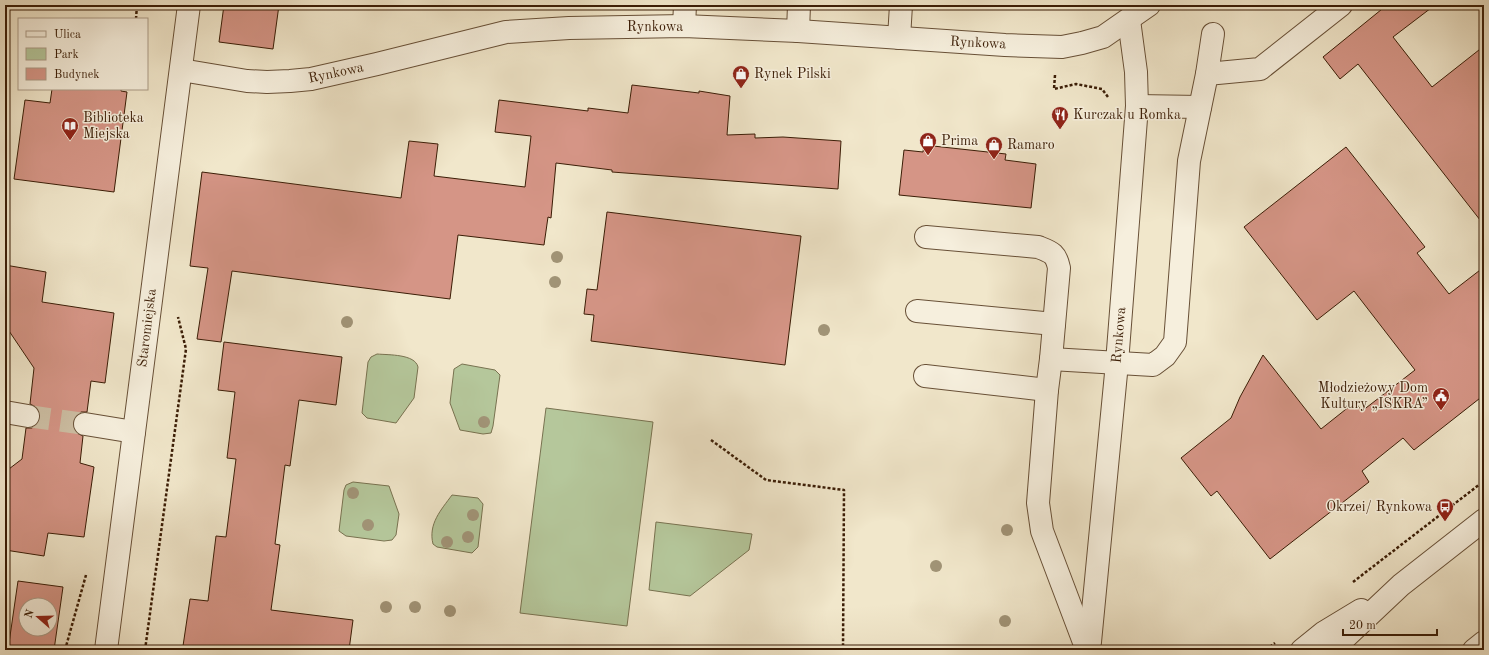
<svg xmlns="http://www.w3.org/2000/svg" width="1489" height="655" viewBox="0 0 1489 655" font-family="'Old Standard TT',serif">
	<rect width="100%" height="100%" fill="#f1e7cb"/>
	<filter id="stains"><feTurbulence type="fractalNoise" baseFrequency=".005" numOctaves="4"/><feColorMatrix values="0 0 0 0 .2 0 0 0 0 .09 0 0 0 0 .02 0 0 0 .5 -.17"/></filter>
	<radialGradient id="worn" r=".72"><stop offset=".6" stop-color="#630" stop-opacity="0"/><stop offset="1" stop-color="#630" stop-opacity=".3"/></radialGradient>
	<g fill="#b5c79b" stroke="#787250">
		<path d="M377 354C389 355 415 354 418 367L414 398 396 423 367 418 362 413 368 362 371 357Z"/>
		<polygon points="462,364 495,370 500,375 493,426 491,433 483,434 460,430 450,403 454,369"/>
		<polygon points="546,408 653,422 627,626 520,613"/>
		<polygon points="353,482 389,486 399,514 396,535 392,540 384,541 346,536 339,531 344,490 346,485"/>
		<path d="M452 495 478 498 483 504 478 547 472 553 437 547 433 544C428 524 441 510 452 495Z"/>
		<polygon points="656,522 752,534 749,550 690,596 649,590"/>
	</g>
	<g fill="#d59586" stroke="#3b1d06" fill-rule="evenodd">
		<polygon points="224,5 279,5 273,49 219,42"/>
		<polygon points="1387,5 1435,5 1393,37 1432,87 1484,46 1484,225 1358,64 1340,79 1323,57"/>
		<polygon points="632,85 699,93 699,91 730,96 727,135 755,134 755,138 783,137 841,141 838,189 612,172 612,170 556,163 551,218 548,217 544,245 458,235 450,299 232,271 221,342 197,339 208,268 190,266 202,172 401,198 409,141 438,144 434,176 525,187 531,136 495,132 499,100 588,111 588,108 628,113"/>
		<polygon points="52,89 121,89 121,91 127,92 114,192 14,179 25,100 50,103"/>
		<polygon points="924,145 1006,154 1005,160 1036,164 1031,208 899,195 904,150 923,152"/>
		<polygon points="1346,147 1425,247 1417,253 1449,294 1484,267 1484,395 1414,450 1403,438 1362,471 1369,482 1270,559 1217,491 1211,496 1181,458 1231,418 1240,397 1263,355 1321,429 1355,402 1362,411 1415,370 1354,291 1317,320 1244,227"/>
		<polygon points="607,212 801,236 785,365 591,341 594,315 584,314 587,289 597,290"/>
		<polygon points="5,265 46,272 42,302 114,313 105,383 91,381 87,412 81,412 76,416 73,422 73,429 77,433 83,436 80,463 94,467 84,537 48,533 44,556 5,550 5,472 22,459 26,428 32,428 37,424 40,418 40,412 36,407 30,404 34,368 5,325"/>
		<polygon points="224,342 342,357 336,405 299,400 290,466 285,465 275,544 280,545 271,610 353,620 349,650 214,650 183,646 190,599 208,601 216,536 226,537 236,459 227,458 235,392 218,390"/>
		<path d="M18 581 63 587 54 650H8ZM26 605H50V629H26Z"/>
	</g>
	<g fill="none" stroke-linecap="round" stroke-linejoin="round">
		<polyline stroke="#cdbfa4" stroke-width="22" stroke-dasharray="22 11" stroke-linecap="butt" points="28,416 85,424"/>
		<defs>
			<g id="minor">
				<polyline points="684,26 685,5"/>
				<polyline points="798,31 799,5"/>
				<polyline points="899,38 901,5"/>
				<polyline points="181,70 247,81 267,82 290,81 311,79 377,64 506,32 569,28 684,26 798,31 1005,45 1062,47 1082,43 1103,37 1149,5"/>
				<polyline points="1207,74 1213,34"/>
				<polyline points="1137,106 1200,107"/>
				<path d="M926 237 1038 247C1051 252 1056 253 1059 268L1051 359 1153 365 1165 356 1175 342 1189 161 1207 74 1260 69 1341 5"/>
				<polyline points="917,311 1054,324"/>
				<polyline points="1051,359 1047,390 1038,503 1042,531 1087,650"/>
				<polyline points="925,376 1047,390"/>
				<polyline points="5,412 28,416"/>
				<polyline points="85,424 134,432"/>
				<polyline points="106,650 189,5"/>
				<polyline points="1088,650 1090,642 1117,363 1137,106 1136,72 1129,20"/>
				<polyline points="1302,650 1323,633 1361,610"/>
				<polyline points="1332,650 1401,585 1484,520"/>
				<polyline points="1474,650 1484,642"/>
			</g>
		</defs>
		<use href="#minor" stroke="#685037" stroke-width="24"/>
		<g stroke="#3b1d06" stroke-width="2.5" stroke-dasharray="3 2" stroke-linecap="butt">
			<polyline points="106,5 115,8"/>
			<polyline points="136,19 137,5"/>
			<polyline points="1055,75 1054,89 1076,84 1102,89 1108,97"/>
			<polyline points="711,440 766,480 844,490 843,650"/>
			<polyline points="1353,582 1484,481"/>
			<polyline points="66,646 78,650"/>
			<polyline points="65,650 86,575"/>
			<polyline points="145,650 186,349 178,317"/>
			<polyline points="1266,650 1275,643"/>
		</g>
		<use href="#minor" stroke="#f6efdd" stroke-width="22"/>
	</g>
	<g fill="#a19477">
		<circle cx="557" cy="257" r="6"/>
		<circle cx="555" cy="282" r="6"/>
		<circle cx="347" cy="322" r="6"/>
		<circle cx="824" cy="330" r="6"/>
		<circle cx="484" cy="422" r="6"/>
		<circle cx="353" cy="493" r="6"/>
		<circle cx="473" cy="515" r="6"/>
		<circle cx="368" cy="525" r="6"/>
		<circle cx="1007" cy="530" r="6"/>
		<circle cx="468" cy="537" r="6"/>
		<circle cx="447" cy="542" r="6"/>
		<circle cx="936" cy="566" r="6"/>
		<circle cx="386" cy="607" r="6"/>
		<circle cx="415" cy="607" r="6"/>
		<circle cx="450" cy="611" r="6"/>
		<circle cx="1005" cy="621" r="6"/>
	</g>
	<defs>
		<symbol id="shop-pin" viewBox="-11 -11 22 30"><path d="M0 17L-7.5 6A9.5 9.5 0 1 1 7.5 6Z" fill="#8f2418" stroke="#f6efdd"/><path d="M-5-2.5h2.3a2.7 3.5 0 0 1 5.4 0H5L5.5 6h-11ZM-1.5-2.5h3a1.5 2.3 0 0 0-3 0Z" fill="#fff"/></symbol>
		<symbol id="restaurant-pin" viewBox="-11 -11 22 30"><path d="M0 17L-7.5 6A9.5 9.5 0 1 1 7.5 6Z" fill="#8f2418" stroke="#f6efdd"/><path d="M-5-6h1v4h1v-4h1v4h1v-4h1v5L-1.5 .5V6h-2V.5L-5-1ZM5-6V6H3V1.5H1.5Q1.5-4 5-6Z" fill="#fff"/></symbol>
		<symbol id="library-pin" viewBox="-11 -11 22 30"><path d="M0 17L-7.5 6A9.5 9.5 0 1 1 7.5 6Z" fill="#8f2418" stroke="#f6efdd"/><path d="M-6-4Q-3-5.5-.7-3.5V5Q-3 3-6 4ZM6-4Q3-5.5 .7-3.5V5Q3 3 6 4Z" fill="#fff"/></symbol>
		<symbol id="civic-pin" viewBox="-11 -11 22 30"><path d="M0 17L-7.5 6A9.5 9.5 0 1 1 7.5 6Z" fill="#8f2418" stroke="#f6efdd"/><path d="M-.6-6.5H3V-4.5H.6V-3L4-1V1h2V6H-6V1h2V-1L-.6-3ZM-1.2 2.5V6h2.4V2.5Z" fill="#fff"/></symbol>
		<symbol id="bus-pin" viewBox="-11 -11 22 30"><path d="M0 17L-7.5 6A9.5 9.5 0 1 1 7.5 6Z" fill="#8f2418" stroke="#f6efdd"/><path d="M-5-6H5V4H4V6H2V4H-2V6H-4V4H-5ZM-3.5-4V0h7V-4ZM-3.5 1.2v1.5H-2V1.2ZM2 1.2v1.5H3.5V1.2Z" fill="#fff"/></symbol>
	</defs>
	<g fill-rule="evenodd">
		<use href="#shop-pin" x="731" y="64" width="20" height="27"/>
		<use href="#restaurant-pin" x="1050" y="105" width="20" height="27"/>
		<use href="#library-pin" x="60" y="116" width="20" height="27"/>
		<use href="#shop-pin" x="918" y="131" width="20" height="27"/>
		<use href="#shop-pin" x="984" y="135" width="20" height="27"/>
		<use href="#civic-pin" x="1431" y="386" width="20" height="27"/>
		<use href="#bus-pin" x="1435" y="497" width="20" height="27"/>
	</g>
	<g text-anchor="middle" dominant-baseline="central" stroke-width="3" stroke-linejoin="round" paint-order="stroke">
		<g font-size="14" fill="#3b1d06" stroke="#f6efdd">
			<text x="655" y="27">Rynkowa</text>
			<text transform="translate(978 43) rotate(3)">Rynkowa</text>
			<text transform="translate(336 73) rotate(-12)">Rynkowa</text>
			<text transform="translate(147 328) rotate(-83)">Staromiejska</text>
			<text transform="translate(1119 335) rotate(-85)">Rynkowa</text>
		</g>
		<g font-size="14" fill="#3b1d06" stroke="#f6efdd" text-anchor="start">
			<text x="754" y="74">Rynek Pilski</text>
			<text x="1073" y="115">Kurczak u Romka</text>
			<text x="83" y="118">Biblioteka<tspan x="83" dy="16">Miejska</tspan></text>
			<text x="941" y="141">Prima</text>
			<text x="1007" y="145">Ramaro</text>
			<text x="1428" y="388" text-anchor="end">Młodzieżowy Dom<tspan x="1428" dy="16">Kultury „ISKRA”</tspan></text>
			<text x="1432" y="507" text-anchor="end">Okrzei/ Rynkowa</text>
		</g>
	</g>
	<rect width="1489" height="655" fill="none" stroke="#f1e7cb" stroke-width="20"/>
	<rect x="6" y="6" width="1477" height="643" fill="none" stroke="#3b1d06" stroke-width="2"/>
	<rect x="10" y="10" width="1469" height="635" fill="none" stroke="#3b1d06"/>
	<rect x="18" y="18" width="130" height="72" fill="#f6efdd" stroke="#ab9b87"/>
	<rect x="26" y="31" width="20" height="6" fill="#f6efdd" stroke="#ab9b87"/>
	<text x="54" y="38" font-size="12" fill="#3b1d06">Ulica</text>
	<rect x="26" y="48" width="20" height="12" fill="#b5c79b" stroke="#ab9b87"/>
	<text x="54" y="58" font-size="12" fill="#3b1d06">Park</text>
	<rect x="26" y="68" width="20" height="12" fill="#d59586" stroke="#ab9b87"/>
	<text x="54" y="78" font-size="12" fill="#3b1d06">Budynek</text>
	<g transform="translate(38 617) rotate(290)"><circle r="19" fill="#f6efdd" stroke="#ab9b87"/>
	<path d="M0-3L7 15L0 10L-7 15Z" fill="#8f2418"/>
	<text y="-6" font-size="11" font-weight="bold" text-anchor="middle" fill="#3b1d06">N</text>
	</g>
	<path d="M1343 629v6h94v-6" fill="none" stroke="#3b1d06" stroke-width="2"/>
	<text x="1349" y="629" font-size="12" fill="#3b1d06" stroke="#f6efdd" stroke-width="3" paint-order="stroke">20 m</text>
	<rect width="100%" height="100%" filter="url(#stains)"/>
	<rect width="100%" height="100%" fill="url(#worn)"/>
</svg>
